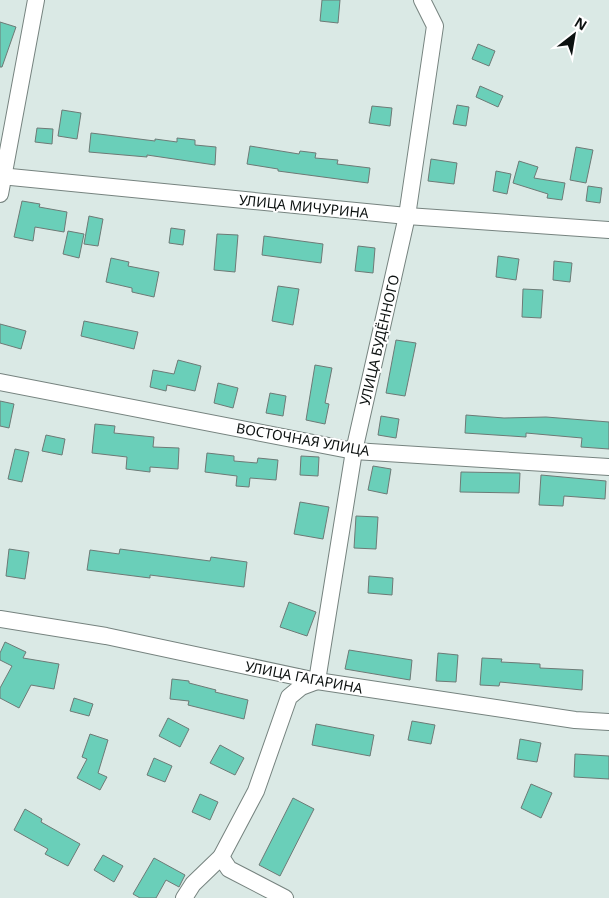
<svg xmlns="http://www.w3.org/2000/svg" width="609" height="898" viewBox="0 0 609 898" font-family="'Noto Sans',sans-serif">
	<rect width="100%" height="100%" fill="#dae9e5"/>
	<g fill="#6acfb9" stroke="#6d7a76">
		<polygon points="322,0 340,0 338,23 320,21"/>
		<polygon points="0,22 16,27 2,67 0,67"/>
		<polygon points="478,44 495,51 489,66 472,59"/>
		<polygon points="480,86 503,96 498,107 476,97"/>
		<polygon points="457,105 469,107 466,126 453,124"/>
		<polygon points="372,106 392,108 390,126 369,123"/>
		<polygon points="62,110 81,113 77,139 58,136"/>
		<polygon points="37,128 53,129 52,144 35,142"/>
		<polygon points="91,133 155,141 155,139 177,142 177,138 195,140 195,145 216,147 215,165 147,155 147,157 89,152"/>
		<polygon points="250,146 299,154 300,151 316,153 315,158 338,160 337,164 370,168 368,183 278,171 278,169 247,164"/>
		<polygon points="576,147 593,150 586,183 570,180"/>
		<polygon points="431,159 457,163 454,184 428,181"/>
		<polygon points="519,161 538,167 534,178 565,183 562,200 547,198 548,194 513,183"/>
		<polygon points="496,171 511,174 507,194 493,191"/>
		<polygon points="588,186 602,188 600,203 586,201"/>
		<polygon points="22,201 40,204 39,207 67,212 64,232 35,227 33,241 14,237"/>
		<polygon points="89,216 103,219 98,246 84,244"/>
		<polygon points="171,228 185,230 183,245 169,243"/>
		<polygon points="68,231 84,234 79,258 63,254"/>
		<polygon points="217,234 238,235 235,272 214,270"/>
		<polygon points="264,236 323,244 321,263 262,255"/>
		<polygon points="358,246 375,248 373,273 355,271"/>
		<polygon points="498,256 519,259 516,280 496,277"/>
		<polygon points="111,258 129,262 128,266 159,272 154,297 132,292 132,288 106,282"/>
		<polygon points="554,261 572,263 570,282 553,280"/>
		<polygon points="278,286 299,289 293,325 272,321"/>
		<polygon points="523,289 543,290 541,318 522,317"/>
		<polygon points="84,321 138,332 134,349 81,336"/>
		<polygon points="0,324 26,331 21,349 0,343"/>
		<polygon points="396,340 416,343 405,396 386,393"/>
		<polygon points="178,360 201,366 195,391 167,385 166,391 150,387 153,370 174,374"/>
		<polygon points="315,365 332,368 325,403 329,404 325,424 306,420"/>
		<polygon points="218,383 238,388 233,408 214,403"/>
		<polygon points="270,393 286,396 283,416 266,413"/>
		<polygon points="0,401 14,404 9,428 0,426"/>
		<polygon points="466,415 504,418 546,417 609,422 609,449 581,447 582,438 526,433 526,437 465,433"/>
		<polygon points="381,416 399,419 396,438 378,435"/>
		<polygon points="95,424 115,426 114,433 154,437 153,447 179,448 178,469 150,467 150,472 126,469 127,457 92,453"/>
		<polygon points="46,435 65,439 62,455 42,451"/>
		<polygon points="15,449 29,452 22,482 8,479"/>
		<polygon points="207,453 234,456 234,461 257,463 258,458 278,460 276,480 250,478 249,487 236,486 237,476 205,472"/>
		<polygon points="301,456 319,457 318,476 300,475"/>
		<polygon points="373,466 391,469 387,494 368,490"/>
		<polygon points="461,472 520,473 519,493 460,492"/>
		<polygon points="541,475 606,481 605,499 564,496 563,506 539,505"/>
		<polygon points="300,502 329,507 323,539 294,534"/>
		<polygon points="356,516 378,517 376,549 354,548"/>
		<polygon points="9,549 29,552 25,579 6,576"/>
		<polygon points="120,549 210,561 211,557 247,562 244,587 150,575 150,578 87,570 90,550 119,554"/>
		<polygon points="369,576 393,578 392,595 368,593"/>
		<polygon points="289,602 316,612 307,636 280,627"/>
		<polygon points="5,642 26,652 23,658 59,664 54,689 31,685 19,708 0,698 0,688 12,666 0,660 0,653"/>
		<polygon points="349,650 412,660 410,680 345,669"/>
		<polygon points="438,653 458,655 456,682 436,681"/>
		<polygon points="482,658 502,659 501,662 540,664 540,668 583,670 582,690 500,682 499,686 480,685"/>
		<polygon points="172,679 189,681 189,683 216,690 215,692 248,700 244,719 188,705 189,701 170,699"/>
		<polygon points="74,698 93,704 89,716 70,711"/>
		<polygon points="168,718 189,729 180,747 159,736"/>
		<polygon points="412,721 435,725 431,744 408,740"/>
		<polygon points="316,724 374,735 370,756 312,745"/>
		<polygon points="90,734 108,740 98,773 107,777 100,790 77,778 87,759 82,757"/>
		<polygon points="520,739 541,743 537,762 517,759"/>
		<polygon points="220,745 244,758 235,775 210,763"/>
		<polygon points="575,754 609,756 609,779 574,777"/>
		<polygon points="154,758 172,766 165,782 147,775"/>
		<polygon points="531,784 552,793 541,818 521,808"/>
		<polygon points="200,794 218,802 210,820 192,812"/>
		<polygon points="293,798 314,809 280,876 259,865"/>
		<polygon points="25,809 42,819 41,822 80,844 68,866 45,854 48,849 14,830"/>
		<polygon points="103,855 123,866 114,882 94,870"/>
		<polygon points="154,858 185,875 179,887 166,880 156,898 140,898 133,894"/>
	</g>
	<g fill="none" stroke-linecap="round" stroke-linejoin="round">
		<defs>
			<g id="street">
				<polyline points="0,176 407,216 609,230"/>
				<polyline points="0,194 36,0"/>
				<polyline points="0,382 354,451 609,467"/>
				<polyline points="0,619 106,636 317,681 575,720 609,722"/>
				<polyline points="221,857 229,869 285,898"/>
				<polyline points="184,898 193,884 221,857 256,791 289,697 301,687 317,681 354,451 407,216 435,26 422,0"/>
			</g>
		</defs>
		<use href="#street" stroke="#76837f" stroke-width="18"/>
		<use href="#street" stroke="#fff" stroke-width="16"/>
	</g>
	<g text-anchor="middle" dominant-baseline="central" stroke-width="4" stroke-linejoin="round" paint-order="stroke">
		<g font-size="14" fill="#0c1110" stroke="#fff">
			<text transform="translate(304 206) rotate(6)">УЛИЦА МИЧУРИНА</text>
			<text transform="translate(379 340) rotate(-77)">УЛИЦА БУДЁННОГО</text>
			<text transform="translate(303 439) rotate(10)">ВОСТОЧНАЯ УЛИЦА</text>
			<text transform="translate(304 677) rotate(11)">УЛИЦА ГАГАРИНА</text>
		</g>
	</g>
	<g transform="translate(574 35) rotate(31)" stroke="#ffffff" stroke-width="4" paint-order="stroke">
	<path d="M0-4L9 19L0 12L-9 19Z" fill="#0c1110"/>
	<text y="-8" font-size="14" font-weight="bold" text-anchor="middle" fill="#0c1110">N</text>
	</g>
</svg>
